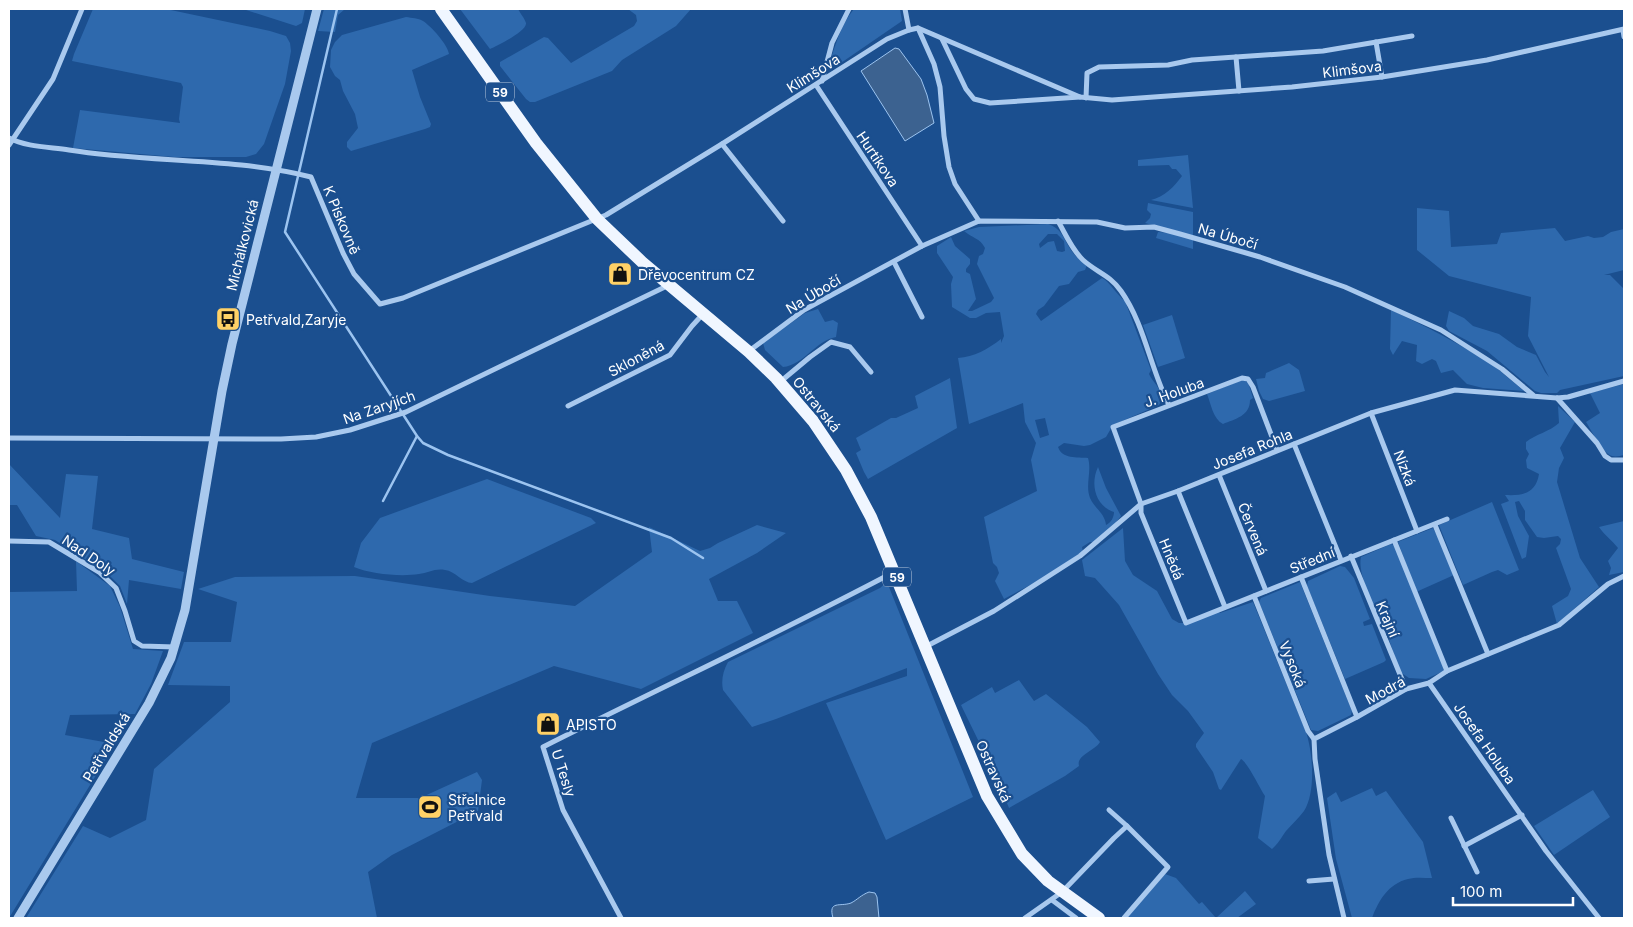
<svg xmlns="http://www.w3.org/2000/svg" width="1633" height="927" viewBox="0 0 1633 927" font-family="Inter,sans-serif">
	<rect width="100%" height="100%" fill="#1b4f8f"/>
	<g fill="#2e69ad" fill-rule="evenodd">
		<polygon points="93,9 166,9 270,31 286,36 290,43 291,51 285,84 264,144 256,154 246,157 174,157 73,148 80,110 180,123 179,119 183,87 181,83 72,61 74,54"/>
		<polygon points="243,9 305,9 302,23 296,26"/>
		<polygon points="324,9 345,9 338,15 335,32 318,31"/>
		<path d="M460 9H518C520 13 525 19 526 23 527 31 497 46 490 49Z"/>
		<polygon points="628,9 691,9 676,26 622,60 612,71 535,102 530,102 526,99 500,66 500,62 544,37 548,38 571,63 634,26 637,21 636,15"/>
		<path d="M854 9H900L902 21 835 67 829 65C835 46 841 24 854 9Z"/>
		<path d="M406 17C412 18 418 18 423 21 431 26 448 45 449 54L412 70 420 97 431 124 430 127 425 129 351 151 347 147V142L358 128 355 114 343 91 340 80 335 76 330 67 331 50 335 42 342 35Z"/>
		<path d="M1188 155 1193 208 1151 200C1164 197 1174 187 1182 176L1176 169H1172L1169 165 1138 166V160Z"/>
		<polygon points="1148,203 1193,212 1193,236 1145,223 1150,218 1151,214 1147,210"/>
		<polygon points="1417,208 1449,211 1451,247 1497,244 1501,233 1555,228 1565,241 1588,236 1594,238 1603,237 1611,232 1624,229 1624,270 1604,275 1610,275 1624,289 1624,376 1560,390 1557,393 1541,393 1535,391 1487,351 1449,331 1446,326 1449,311 1464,318 1473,326 1499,334 1517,347 1536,355 1545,372 1549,377 1528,336 1531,297 1449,276 1417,250"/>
		<path d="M1048 224C1061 228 1063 237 1069 247 1073 254 1080 261 1087 265L1085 270 1078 272 1069 284 1059 286 1044 306 1038 310 1036 314 1041 321 1102 278C1109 281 1117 295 1125 301L1151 370 1149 374C1153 383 1167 393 1159 405L1113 425 1106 437 1090 445 1084 446 1064 443 1058 447C1062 459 1077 457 1088 458 1092 471 1085 485 1090 498 1094 508 1105 513 1106 525 1111 523 1114 517 1114 512 1095 506 1090 484 1098 467L1106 488 1121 516 1114 525 1094 542H1090L1082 547 1083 552 1032 584 1004 599 995 581 999 573 997 567 993 563 984 517 1037 491 1031 460 1036 443 1025 422 1023 403 969 424 958 358C974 357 988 349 1001 339V343L1004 336 1000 312 986 313 976 318H970L952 307 951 284 953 277 937 253V246L951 237 955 246 970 259V264L966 269V272L970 274 976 299 968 311H972L991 302 994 298 977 264 979 256 983 254 985 248C980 238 972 238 964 231L979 227ZM1048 234H1057L1064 241 1065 251 1062 252 1057 251 1054 241 1048 242 1040 248 1039 244ZM1045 418 1049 435 1040 438 1035 420Z"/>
		<polygon points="1158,232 1171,233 1193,240 1193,249 1156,238"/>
		<path d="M818 309 825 322 833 320 838 323 836 337C815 341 804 365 783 367L765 350 763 343 805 313Z"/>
		<path d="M1391 310C1425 326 1459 343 1491 364 1502 372 1513 382 1524 391L1483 388 1467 384 1453 370 1441 373 1436 361 1432 359 1422 364 1416 361 1417 345 1402 341 1393 355 1390 349Z"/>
		<polygon points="1172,315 1185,358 1158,367 1143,325"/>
		<polygon points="1289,363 1299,370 1305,391 1269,401 1263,399 1259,391 1256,379 1265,378 1266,373"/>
		<polygon points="950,378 957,428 868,479 864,472 856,453 861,450 856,438 891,418 896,418 918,408 915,396"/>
		<path d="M1242 380 1248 382 1253 398 1250 400C1250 416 1235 419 1223 424 1213 419 1211 404 1207 394Z"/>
		<path d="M1624 384V455C1620 456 1616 457 1612 456 1602 453 1592 431 1586 422L1600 413 1590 393Z"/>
		<path d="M1558 406 1575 422 1560 448 1564 458 1559 468 1557 482 1580 558 1599 587 1557 624 1552 606 1568 596 1571 589 1556 548 1560 544 1561 539 1558 536 1544 538 1537 537 1525 520V511L1519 501 1515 502 1518 516 1529 536 1526 557 1522 559 1501 504 1509 501 1505 495C1523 496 1536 493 1539 474L1527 468 1526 460 1529 454 1526 449V442C1536 434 1549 432 1559 423Z"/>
		<polygon points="9,464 60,518 66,474 98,476 92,529 129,538 132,559 184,572 181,589 129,580 127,604 120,586 107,573 55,540 36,536 17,505 9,505"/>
		<path d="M487 479 591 518 596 523 472 583C463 583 455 571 445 570 435 568 428 573 419 574 401 577 370 574 354 567L361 543 380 518Z"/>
		<polygon points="1492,502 1519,570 1507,575 1498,570 1492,572 1463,585 1439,525"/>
		<path d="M1624 521V572L1609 575 1611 568 1608 561 1618 548C1612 540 1604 535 1599 527Z"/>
		<polygon points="757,525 786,533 757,553 709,579 718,601 737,601 753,633 641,689 554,666 372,743 356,798 420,798 477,772 482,780 478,811 392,855 368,872 377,918 26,918 83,826 110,838 146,820 154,769 230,702 230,686 168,685 184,642 231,642 237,602 198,589 235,577 355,576 490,596 575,606 652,552 649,527 700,551 710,548 718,543"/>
		<path d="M1123 528 1125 561 1133 575 1157 591 1172 619 1179 623H1184L1217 611 1220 613 1253 602 1306 732C1313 753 1316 792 1304 811 1299 818 1292 824 1286 831 1281 838 1278 844 1272 849L1258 838 1265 796C1259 787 1248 763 1241 759L1221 790 1219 789 1213 772 1196 747V744L1204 733 1188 711 1172 695 1158 674 1119 605 1095 578 1085 576 1082 560Z"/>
		<polygon points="1433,528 1441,542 1454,575 1416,592 1398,542 1400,541"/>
		<path d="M1391 544 1394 545 1443 666 1444 671 1426 679 1409 678 1400 672 1384 625 1380 621C1374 606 1357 573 1361 557Z"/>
		<polygon points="76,561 110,586 120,607 133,649 163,651 151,684 135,714 70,715 65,735 115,744 9,918 9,592 77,591"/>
		<polygon points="1340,566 1345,567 1354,578 1370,619 1363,622 1364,626 1372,624 1386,660 1384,662 1345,679 1307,586 1308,581"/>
		<path d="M887 582 973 797 886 840 826 703 907 676V668L776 719 752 727 723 690C721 680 723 671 728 662L880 588Z"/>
		<polygon points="1300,582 1352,711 1351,715 1318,731 1311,730 1259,602 1261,598"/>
		<path d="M1019 680 1034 701 1046 694 1087 727 1100 742C1095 751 1076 755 1079 766L1065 776 1009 808 998 781 961 705 992 687 995 693Z"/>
		<path d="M1372 788 1376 796 1386 791 1423 842 1432 878C1424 878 1415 877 1408 879 1388 884 1379 900 1372 918H1352L1336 859 1327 798 1336 792 1341 802Z"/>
		<polygon points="1593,790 1610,817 1554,855 1534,826"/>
		<polygon points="1165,874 1176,878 1199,904 1202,902 1216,918 1245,891 1256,904 1237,918 1127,918"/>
	</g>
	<g fill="#3c6290" stroke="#9cc4f0">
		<polygon points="895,48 899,49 921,79 927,95 934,123 905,141 861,71"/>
		<path d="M869 892 875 893 877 897 879 918H833C828 900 840 907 851 903 857 900 861 895 869 892Z"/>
	</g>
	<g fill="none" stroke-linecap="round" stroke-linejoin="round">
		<g stroke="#9cc4f0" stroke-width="2.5">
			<polyline points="337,9 285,232 417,436 423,443 448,455 671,538 703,558"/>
			<polyline points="383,501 417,436"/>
		</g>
		<g stroke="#a9c9ee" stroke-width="5">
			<polyline points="905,9 909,30"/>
			<polyline points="918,28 934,64 940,87 944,136 949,167 955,184 979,221"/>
			<polyline points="1623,30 1624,37"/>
			<polyline points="942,39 966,89 974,99 990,103 1080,97"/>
			<polyline points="1376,42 1382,77"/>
			<polyline points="1236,57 1239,91"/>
			<polyline points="822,81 832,43 849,9"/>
			<polyline points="816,85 922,246"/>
			<polyline points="1086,98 1087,73 1099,67 1168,65 1192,60 1323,51 1412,36"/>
			<path d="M9 138C26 147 50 147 69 150 150 163 231 157 311 177L343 253 354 274 380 304 403 298 606 215 722 144 887 39 909 30 918 28 1080 97 1112 100 1292 87 1382 77 1487 60 1624 29"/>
			<polyline points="722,144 783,221"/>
			<polyline points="9,145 53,79 82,9"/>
			<path d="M1058 221C1065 233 1072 250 1083 260 1096 272 1110 275 1121 291 1145 325 1150 368 1169 405"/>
			<polyline points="894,262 922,317"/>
			<polyline points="749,351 804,310 922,246 979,221 1097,222 1125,228 1154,227 1180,234 1260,257 1345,287 1441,330 1502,369 1533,395"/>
			<polyline points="780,382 810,357 831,342 850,347 871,372"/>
			<polyline points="1557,398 1597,443 1605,456 1611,460 1624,460"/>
			<polyline points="568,406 670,355 692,326 703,314"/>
			<polyline points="1371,413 1417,531"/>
			<polyline points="9,438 281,439 316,437 350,430 406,412 669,285"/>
			<polyline points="1294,444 1341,560"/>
			<polyline points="1277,450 1253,387 1248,379 1242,378 1113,427 1141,504 1141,513 1186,623 1447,519"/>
			<polyline points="1219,475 1266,591"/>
			<polyline points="1178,491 1225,607"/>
			<polyline points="1435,525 1488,654"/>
			<polyline points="1394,540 1447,671"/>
			<polyline points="9,541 49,542 99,572 116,588 125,611 134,641 142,646 175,647"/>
			<polyline points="1351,556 1406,689"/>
			<polyline points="1301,577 1357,717"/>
			<polyline points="1254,596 1308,731 1314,739"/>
			<polyline points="925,647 994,611 1080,556 1141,504 1178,491 1371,413 1455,390 1557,398 1568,397 1624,381"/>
			<polyline points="1429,683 1546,851 1599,918"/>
			<polyline points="1109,810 1127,826"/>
			<polyline points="1451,818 1477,872"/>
			<polyline points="1464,846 1522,815"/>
			<polyline points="1309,881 1334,879"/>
			<polyline points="1052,900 1076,918"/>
			<path d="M621 918 563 810 543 747C660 688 779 633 894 572"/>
			<polyline points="1025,918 1062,892 1114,838 1127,826 1168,867 1124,918"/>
			<polyline points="1344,918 1329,855 1315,759 1314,739 1357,717 1406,689 1429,683 1447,671 1559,625 1608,584 1624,576"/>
		</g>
		<polyline stroke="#a9c9ee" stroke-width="9" points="18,918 149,703 171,658 185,610 222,391 232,344 317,9"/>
		<polyline stroke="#f0f6ff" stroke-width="12" points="441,9 536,143 597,219 642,262 749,352 776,378 813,421 846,470 871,517 987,796 1022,854 1048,881 1099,918"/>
	</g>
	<defs>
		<symbol id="shop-square" viewBox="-11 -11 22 22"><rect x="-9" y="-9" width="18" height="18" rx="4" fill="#ffd166" stroke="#1b4f8f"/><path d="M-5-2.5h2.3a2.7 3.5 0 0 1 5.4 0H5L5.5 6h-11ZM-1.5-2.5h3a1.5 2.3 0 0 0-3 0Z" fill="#111"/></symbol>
		<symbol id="bus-square" viewBox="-11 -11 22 22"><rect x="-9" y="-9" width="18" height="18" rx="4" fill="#ffd166" stroke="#1b4f8f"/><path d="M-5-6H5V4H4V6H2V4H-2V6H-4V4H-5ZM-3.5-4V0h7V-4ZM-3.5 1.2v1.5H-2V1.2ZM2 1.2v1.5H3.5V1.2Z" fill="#111"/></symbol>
		<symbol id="stadium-square" viewBox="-11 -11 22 22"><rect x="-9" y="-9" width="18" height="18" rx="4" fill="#ffd166" stroke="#1b4f8f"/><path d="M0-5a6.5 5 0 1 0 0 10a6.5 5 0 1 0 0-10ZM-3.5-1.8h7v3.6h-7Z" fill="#111"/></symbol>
	</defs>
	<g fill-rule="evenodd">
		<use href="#shop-square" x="606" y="260" width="28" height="28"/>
		<use href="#bus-square" x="214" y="305" width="28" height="28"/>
		<use href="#shop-square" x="534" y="710" width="28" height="28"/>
		<use href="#stadium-square" x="416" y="793" width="28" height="28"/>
	</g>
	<g text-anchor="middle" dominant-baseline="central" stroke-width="4.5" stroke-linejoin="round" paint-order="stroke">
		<g fill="#1b4f8f" stroke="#bbcadd" stroke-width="1">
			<rect x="486" y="82.5" width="28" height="19" rx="4"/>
			<rect x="883" y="567.5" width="28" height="19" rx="4"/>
		</g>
		<g font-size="12" font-weight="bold" fill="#fff">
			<text x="500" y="92">59</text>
			<text x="897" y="577">59</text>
		</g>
		<g font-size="14" fill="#fff" stroke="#1b4f8f">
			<text transform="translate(1352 69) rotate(-7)">Klimšova</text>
			<text transform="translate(813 73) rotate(-32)">Klimšova</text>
			<text transform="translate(878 159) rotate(56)">Hurtíkova</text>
			<text transform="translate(342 220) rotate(67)">K Pískovně</text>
			<text transform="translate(1228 236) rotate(16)">Na Úbočí</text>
			<text transform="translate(242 245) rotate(-76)">Michálkovická</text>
			<text transform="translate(813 294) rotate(-31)">Na Úbočí</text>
			<text transform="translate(636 358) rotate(-28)">Skloněná</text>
			<text transform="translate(1174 392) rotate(-20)">J. Holuba</text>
			<text transform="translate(817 404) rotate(51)">Ostravská</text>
			<text transform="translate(379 407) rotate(-19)">Na Zaryjích</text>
			<text transform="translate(1252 449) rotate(-22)">Josefa Rohla</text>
			<text transform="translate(1405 468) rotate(69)">Nízká</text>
			<text transform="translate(1253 529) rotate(68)">Červená</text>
			<text transform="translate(89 555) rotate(34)">Nad Doly</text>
			<text transform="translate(1172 559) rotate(68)">Hnědá</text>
			<text transform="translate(1312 560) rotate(-22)">Střední</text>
			<text transform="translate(1388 619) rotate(67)">Krajní</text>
			<text transform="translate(1293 664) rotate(68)">Vysoká</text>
			<text transform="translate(1385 690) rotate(-28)">Modrá</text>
			<text transform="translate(1485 743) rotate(55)">Josefa Holuba</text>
			<text transform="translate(106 747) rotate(-59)">Petřvaldská</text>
			<text transform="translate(994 771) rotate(66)">Ostravská</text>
			<text transform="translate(564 773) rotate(72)">U Tesly</text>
		</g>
		<g font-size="14" fill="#fff" stroke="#1b4f8f" text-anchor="start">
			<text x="638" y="274">Dřevocentrum CZ</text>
			<text x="246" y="319">Petřvald,Zaryje</text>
			<text x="566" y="724">APISTO</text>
			<text x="448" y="799">Střelnice<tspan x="448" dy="16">Petřvald</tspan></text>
		</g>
	</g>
	<rect width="1633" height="927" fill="none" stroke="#ffffff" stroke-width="20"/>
	<path d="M1453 897v8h120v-8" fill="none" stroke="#ffffff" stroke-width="2.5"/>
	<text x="1460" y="897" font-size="15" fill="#ffffff" stroke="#1b4f8f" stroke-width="4" paint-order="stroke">100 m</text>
</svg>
